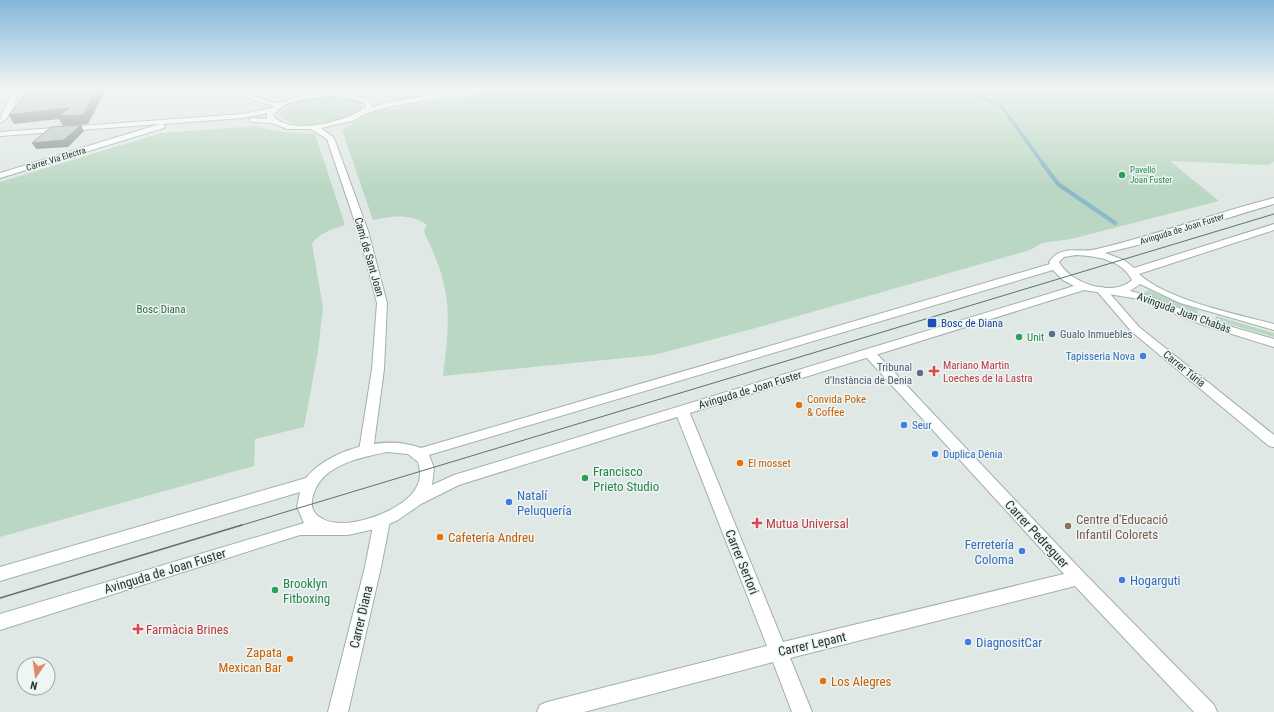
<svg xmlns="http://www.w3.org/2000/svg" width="1274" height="712" viewBox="0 0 1274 712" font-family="'Roboto Condensed',sans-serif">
	<rect width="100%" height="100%" fill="#dfe8e4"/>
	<g fill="#bad7c3">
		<path d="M512 89H1274V162L1268 165 1170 161 1219 201 1071 239 1042 243 1030 250 752 329 654 355 443 376C447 342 452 310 442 277 438 261 430 246 424 231L427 225C412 213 391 216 373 220L342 130 373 112Z"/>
		<path d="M342 97 352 99 359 101 362 105 361 109C344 123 298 132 280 117V113C295 97 322 97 342 97Z"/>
		<path d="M255 126 281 132 315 134 345 225C333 229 318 233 312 244L323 307 318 351 304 427 255 439 254 466 0 537V182L161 133Z"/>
		<polygon points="1148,290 1198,310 1198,314 1144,293"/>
		<polygon points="1216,316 1274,333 1274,337 1215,320"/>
	</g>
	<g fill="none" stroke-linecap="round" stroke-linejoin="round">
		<polyline stroke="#8cbbc8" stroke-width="3.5" points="932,89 977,95 1001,106 1044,165"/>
		<polyline stroke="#8cbbc8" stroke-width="4.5" points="1043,164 1058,184 1115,223"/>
		<defs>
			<g id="street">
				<path d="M11 89H17C18 100 11 118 0 123 0 111 12 103 11 89Z"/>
				<path d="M227 89C244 89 265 104 280 103 286 102 292 98 298 97 323 92 346 91 370 101L372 107C407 97 460 89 496 89L392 106 367 113 352 121 321 128 334 138 368 231 387 303 384 369 373 451 371 455 366 456 361 455 359 451 372 369 377 303 358 231 327 139 311 129H287L272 123 252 122 249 120 252 118 268 119 266 116 268 113 242 118 162 124 165 126 164 128 0 178V173L160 124 0 136V132L242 114 271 108 275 106 253 100ZM332 96 352 98 365 103 366 107C346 122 291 136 273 116 285 98 313 98 332 96Z"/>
				<polygon points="1101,287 1105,288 1139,327 1274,435 1274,447 1269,446 1131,331 1096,290"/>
				<polygon points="870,350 874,351 1084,573 1214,705 1217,712 1194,712 1075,586 790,658 812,712 792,712 773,662 584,712 537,712 540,705 547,702 767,646 675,411 677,408 687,408 689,411 783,642 1064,574 866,357 864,354"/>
				<polygon points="382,515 387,517 390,521 381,567 348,712 328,712 365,567 374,521 377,517"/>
			</g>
			<path id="secondary" d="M1274 198V204L1142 244 1105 253 1124 260 1134 268 1274 224V230L1139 274C1167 300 1236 314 1274 324V330L1180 303 1140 284 1130 291 1146 295 1211 321 1274 339V347L1203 325 1139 299 1084 290 459 485 421 504 398 520 379 528 348 535H300L0 630V614L304 523 297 507 300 492 0 581V567L306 478C330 449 385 434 421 448L1050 264 1049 262C1063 243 1079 254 1097 249 1157 235 1214 213 1274 198ZM1076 255C1097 256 1122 260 1132 280 1113 298 1070 283 1059 262L1064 257ZM1053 270 1063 280 1074 286 454 475 432 485 434 468 429 455ZM387 452 408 454 418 462C421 471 421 480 416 488 404 511 346 532 323 519 315 515 311 510 312 500 318 465 359 458 387 452Z"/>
		</defs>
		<use href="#street" stroke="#a3afab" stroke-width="2"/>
		<use href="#secondary" stroke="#9fb2ac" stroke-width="2"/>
		<use href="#street" fill="#fff" fill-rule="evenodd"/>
		<use href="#secondary" fill="#fff" fill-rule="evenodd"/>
		<polyline stroke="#5c726d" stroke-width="1" points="239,526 1274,214"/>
		<polyline stroke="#5c726d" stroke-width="1.5" points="0,598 242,525"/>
	</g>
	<g fill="#808a86">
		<polygon points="97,89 106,89 88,124 63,126 59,119 14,124 9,115"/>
		<polygon points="81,125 84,131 68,147 36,149 32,143"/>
	</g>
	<g fill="#b7c5c0" stroke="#808a86">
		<polygon points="29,89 97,89 83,115 58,116 69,108 9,115"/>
		<polygon points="81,125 64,140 32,143 51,127"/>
	</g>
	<linearGradient id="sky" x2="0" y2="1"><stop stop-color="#83b7db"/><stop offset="0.47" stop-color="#f1f5f3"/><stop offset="1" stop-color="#f1f5f3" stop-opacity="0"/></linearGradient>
	<rect width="1274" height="189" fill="url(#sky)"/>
	<g fill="#2e9e5b" stroke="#eef5f2" stroke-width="1.5">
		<circle cx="1122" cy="175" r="4"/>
		<circle cx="1019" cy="337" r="4"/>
		<circle cx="585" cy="478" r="4"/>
		<circle cx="275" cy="590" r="4"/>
	</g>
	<rect fill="#1a4fb4" stroke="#eef5f2" stroke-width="1.5" x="927" y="318" width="10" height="10" rx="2"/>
	<g fill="#5c6f8a" stroke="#eef5f2" stroke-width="1.5">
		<circle cx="1052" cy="334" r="4"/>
		<circle cx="920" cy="373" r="4"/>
	</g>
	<g fill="#3f7fe0" stroke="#eef5f2" stroke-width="1.5">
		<circle cx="1143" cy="356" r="4"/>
		<circle cx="904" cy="425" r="4"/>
		<circle cx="935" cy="454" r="4"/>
		<circle cx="509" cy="502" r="4"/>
		<circle cx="1022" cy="551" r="4"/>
		<circle cx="1122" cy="580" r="4"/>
		<circle cx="968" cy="642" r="4"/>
	</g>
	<g fill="#e0444e" stroke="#eef5f2" stroke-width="1.5">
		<path d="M932 365h4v4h4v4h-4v4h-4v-4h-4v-4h4z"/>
		<path d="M755 517h4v4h4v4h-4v4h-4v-4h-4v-4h4z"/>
		<path d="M136 623h4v4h4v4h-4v4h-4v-4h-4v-4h4z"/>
	</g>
	<g fill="#e8710a" stroke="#eef5f2" stroke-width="1.5">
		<circle cx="799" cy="405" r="4"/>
		<circle cx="740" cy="463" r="4"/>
		<circle cx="440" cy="537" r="4"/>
		<circle cx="290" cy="659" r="4"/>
		<circle cx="823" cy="681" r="4"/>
	</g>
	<circle fill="#8d6e63" stroke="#eef5f2" stroke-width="1.5" cx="1068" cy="526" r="4"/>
	<g text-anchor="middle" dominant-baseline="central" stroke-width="3" stroke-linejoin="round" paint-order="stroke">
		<g font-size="9" fill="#223632" stroke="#eef5f2">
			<text transform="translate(56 159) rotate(-17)">Carrer Via Electra</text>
			<text transform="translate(1182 229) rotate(-17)">Avinguda de Joan Fuster</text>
		</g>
		<g font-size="9" fill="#27864d" stroke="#eef5f2" text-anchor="start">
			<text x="1130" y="170">Pavelló<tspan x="1130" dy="10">Joan Fuster</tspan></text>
		</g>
		<g font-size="11" fill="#223632" stroke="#eef5f2">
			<text transform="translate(369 257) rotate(74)">Camí de Sant Joan</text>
			<text transform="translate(1184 313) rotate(20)">Avinguda Juan Chabàs</text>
			<text transform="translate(1184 369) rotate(39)">Carrer Túria</text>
			<text transform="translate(750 390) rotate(-17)">Avinguda de Joan Fuster</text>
		</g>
		<g font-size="11" fill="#316849" stroke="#eef5f2">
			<text x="161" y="309">Bosc Diana</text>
		</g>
		<g font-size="11" fill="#164399" stroke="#eef5f2" text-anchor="start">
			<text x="941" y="323">Bosc de Diana</text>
		</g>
		<g font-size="11" fill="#4e5e75" stroke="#eef5f2" text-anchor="start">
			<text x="1060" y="334">Gualo Inmuebles</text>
			<text x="912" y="367" text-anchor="end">Tribunal<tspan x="912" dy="13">d'Instància de Denia</tspan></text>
		</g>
		<g font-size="11" fill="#27864d" stroke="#eef5f2" text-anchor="start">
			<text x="1027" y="337">Unit</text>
		</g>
		<g font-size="11" fill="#366cbe" stroke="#eef5f2" text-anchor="start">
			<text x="1135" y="356" text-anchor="end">Tapisseria Nova</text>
			<text x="912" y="425">Seur</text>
			<text x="943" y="454">Duplica Dénia</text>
		</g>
		<g font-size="11" fill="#be3a42" stroke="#eef5f2" text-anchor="start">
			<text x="943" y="365">Mariano Martin<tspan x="943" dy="13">Loeches de la Lastra</tspan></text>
		</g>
		<g font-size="11" fill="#c56008" stroke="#eef5f2" text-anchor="start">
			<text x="807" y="399">Convida Poke<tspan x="807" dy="13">&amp; Coffee</tspan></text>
			<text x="748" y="463">El mosset</text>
		</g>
		<g font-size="13" fill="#27864d" stroke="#eef5f2" text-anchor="start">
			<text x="593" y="471">Francisco<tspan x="593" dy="15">Prieto Studio</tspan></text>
			<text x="283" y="583">Brooklyn<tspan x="283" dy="15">Fitboxing</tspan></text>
		</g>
		<g font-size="13" fill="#366cbe" stroke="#eef5f2" text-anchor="start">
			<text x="517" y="495">Natalí<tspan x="517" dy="15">Peluquería</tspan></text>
			<text x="1014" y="544" text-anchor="end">Ferretería<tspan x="1014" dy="15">Coloma</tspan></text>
			<text x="1130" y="580">Hogarguti</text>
			<text x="976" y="642">DiagnositCar</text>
		</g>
		<g font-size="13" fill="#785e54" stroke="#eef5f2" text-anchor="start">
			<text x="1076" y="519">Centre d'Educació<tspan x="1076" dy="15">Infantil Colorets</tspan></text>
		</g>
		<g font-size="13" fill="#be3a42" stroke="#eef5f2" text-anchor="start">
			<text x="766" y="523">Mutua Universal</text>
			<text x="146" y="629">Farmàcia Brines</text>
		</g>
		<g font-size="13" fill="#223632" stroke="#eef5f2">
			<text transform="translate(1037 534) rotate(47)">Carrer Pedreguer</text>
			<text transform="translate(742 562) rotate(68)">Carrer Sertori</text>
			<text transform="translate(165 571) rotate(-17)">Avinguda de Joan Fuster</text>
			<text transform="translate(361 617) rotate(-77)">Carrer Diana</text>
			<text transform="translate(812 644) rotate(-13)">Carrer Lepant</text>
		</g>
		<g font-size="13" fill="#c56008" stroke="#eef5f2" text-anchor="start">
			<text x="448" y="537">Cafetería Andreu</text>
			<text x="282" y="652" text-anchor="end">Zapata<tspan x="282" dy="15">Mexican Bar</tspan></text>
			<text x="831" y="681">Los Alegres</text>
		</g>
	</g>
	<g transform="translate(36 676) rotate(193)"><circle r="19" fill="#eef5f2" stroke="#9ca9a5"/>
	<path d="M0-3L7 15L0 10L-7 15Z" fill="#e18963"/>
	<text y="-6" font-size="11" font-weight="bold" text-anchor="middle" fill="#223632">N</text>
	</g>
</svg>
